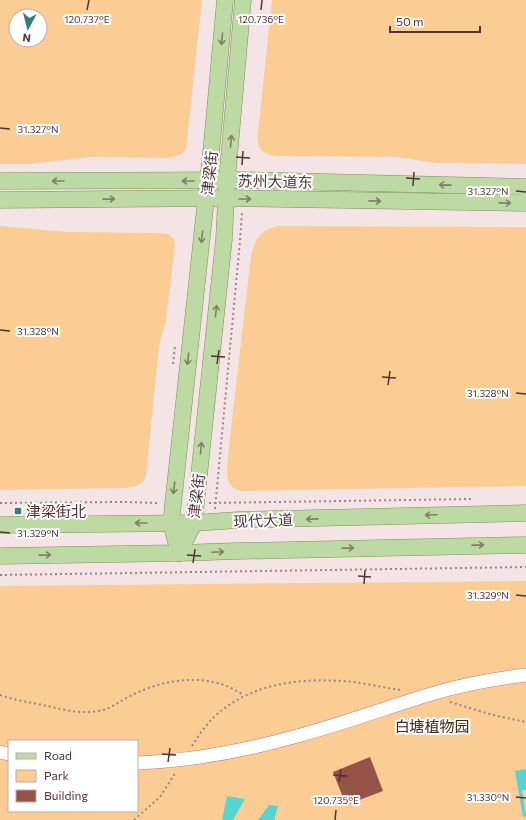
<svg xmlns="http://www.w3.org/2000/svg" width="526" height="820" viewBox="0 0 526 820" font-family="Commissioner,'Noto Sans SC',sans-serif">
	<rect width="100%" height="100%" fill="#f4e4e5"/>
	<g fill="#fbcd94" fill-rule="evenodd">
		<path d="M0 0H202L186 150 180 155 169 158 92 157 30 164H0ZM16 16H40V40H16Z"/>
		<path d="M272 0H526V164L436 163 396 157 275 156C260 153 257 148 258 133Z"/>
		<path d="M0 226 67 232 158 233 168 234 174 239 175 246 166 321 159 346 146 476C143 485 135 487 126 488L0 490Z"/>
		<path d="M277 226 526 227V486L244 491C220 488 228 466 229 447L251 255C256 238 259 231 277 226Z"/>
		<path d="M526 581V820H0V586ZM9 741H137V811H9Z"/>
	</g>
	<g fill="#55d5d0">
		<polygon points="526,769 526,790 522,790 526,816 523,817 515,771"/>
		<polygon points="227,796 245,799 233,820 222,820"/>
		<polygon points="269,805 278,806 274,820 258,820"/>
	</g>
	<polygon fill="#955347" points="370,757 383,791 346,805 333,772"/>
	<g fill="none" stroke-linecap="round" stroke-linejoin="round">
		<defs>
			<g id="minor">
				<polyline points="0,752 9,754"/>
				<path d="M137 763C192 761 248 750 301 735 344 723 386 708 428 695 460 685 493 679 526 675"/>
			</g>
			<g id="major">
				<polyline points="0,181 243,180 526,187"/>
				<polyline points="0,200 226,198 526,203"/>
				<polyline points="0,525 194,523 238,520 526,513"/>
				<polyline points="179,553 194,523 224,239 227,180 243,0"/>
				<polyline points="179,553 171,523 212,143 225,0"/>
				<polyline points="0,556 179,553 237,551 526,545"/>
			</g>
		</defs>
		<use href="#minor" stroke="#be767f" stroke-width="14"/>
		<use href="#major" stroke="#7b8f56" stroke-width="17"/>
		<g stroke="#9b8285" stroke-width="2" stroke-dasharray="2 3" stroke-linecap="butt">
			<polyline points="173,364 175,346"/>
			<polyline points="0,503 124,502 159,503"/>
			<polyline points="209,503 471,499"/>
			<polyline points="215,509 240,241 242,212"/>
			<polyline points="0,575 526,567"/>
			<path d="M0 695C11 699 22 701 33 703 55 707 76 715 99 711 111 709 121 700 132 695 166 678 211 672 243 695"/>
			<polyline points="450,702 493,715 526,722"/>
			<path d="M192 746C198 736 206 725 214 717 251 682 304 677 353 682 369 684 385 688 401 690"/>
			<polyline points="134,820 160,797 176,772"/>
		</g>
		<use href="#minor" stroke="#fff" stroke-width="13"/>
		<use href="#major" stroke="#bddaa4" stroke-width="16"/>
	</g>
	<defs><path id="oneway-shaft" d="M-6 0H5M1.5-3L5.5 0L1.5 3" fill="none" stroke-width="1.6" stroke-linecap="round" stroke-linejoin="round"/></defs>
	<g stroke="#827e68">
		<use href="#oneway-shaft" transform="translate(222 39) rotate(95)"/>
		<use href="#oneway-shaft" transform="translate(231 141) rotate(-85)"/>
		<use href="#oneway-shaft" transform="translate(58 181) rotate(180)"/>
		<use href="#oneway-shaft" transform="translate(188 181) rotate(-180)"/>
		<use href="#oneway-shaft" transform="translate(445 185) rotate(-179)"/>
		<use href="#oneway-shaft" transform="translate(109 199) rotate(-1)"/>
		<use href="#oneway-shaft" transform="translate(245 199)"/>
		<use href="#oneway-shaft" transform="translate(375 201) rotate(1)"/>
		<use href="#oneway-shaft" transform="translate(505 203) rotate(1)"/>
		<use href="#oneway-shaft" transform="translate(202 237) rotate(96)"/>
		<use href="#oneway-shaft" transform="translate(216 311) rotate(-84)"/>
		<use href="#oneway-shaft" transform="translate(188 359) rotate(96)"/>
		<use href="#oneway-shaft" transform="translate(201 448) rotate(-84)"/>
		<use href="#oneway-shaft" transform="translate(174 488) rotate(97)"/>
		<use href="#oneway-shaft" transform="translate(431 515) rotate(178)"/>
		<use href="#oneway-shaft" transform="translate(312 519) rotate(179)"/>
		<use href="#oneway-shaft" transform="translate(141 523) rotate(180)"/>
		<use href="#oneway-shaft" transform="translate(478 545) rotate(-1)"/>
		<use href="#oneway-shaft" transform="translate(348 548) rotate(-1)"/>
		<use href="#oneway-shaft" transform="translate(218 552) rotate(-3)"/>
		<use href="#oneway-shaft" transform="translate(45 555) rotate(-1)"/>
	</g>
	<path fill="none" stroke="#523236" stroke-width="1.5" d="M87 10 89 0M261 10 262 0M0 128 10 129M236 157 250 158M242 165 243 151M406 178 420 179M413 186 414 172M516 191 526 192M0 330 10 331M211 356 225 357M217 364 219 350M382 377 396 378M388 385 390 371M516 393 526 394M0 532 10 533M187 555 201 556M193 563 195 549M358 576 371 577M364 584 365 570M516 595 526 596M162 754 176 755M168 762 170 748M333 775 347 776M339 782 341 769M516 797 526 798M335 820 336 810"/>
	<rect fill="#357d7b" stroke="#fff" stroke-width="1.5" x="14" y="507" width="8" height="8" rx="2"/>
	<g text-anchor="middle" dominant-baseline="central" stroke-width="4" stroke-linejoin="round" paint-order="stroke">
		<g font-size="15" fill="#523236" stroke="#fff">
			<text transform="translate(209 173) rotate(-84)">津梁街</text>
			<text transform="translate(275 181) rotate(1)">苏州大道东</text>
			<text transform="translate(196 496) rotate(-83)">津梁街</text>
			<text transform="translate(263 520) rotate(-2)">现代大道</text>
		</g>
		<g font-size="15" fill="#523236" stroke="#fff" text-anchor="start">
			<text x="26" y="511">津梁街北</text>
		</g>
		<g font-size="15" fill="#372a19" stroke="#fff">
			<text x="432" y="726">白塘植物园</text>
		</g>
	</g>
	<g font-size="10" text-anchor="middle" fill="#523236" stroke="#fff" stroke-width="4" stroke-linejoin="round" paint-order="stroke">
		<text x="87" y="23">120.737°E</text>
		<text x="261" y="23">120.736°E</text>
		<text x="38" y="133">31.327°N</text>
		<text x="488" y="195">31.327°N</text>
		<text x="38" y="335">31.328°N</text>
		<text x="488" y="397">31.328°N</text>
		<text x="38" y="537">31.329°N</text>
		<text x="488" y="599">31.329°N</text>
		<text x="488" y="801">31.330°N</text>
		<text x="336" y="804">120.735°E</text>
	</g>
	<rect x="8" y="740" width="130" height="72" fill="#ffffff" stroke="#baadaf"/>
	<rect x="16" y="753" width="20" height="6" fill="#bddaa4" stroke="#baadaf"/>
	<text x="44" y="760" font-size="12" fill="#523236">Road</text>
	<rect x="16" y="770" width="20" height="12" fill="#fbcd94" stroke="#baadaf"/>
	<text x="44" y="780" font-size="12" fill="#523236">Park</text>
	<rect x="16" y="790" width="20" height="12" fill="#955347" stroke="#baadaf"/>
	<text x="44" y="800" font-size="12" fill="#523236">Building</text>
	<g transform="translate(28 28) rotate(187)"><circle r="19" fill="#ffffff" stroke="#baadaf"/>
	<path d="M0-3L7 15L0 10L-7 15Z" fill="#357d7b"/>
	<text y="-6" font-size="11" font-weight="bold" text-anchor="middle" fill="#523236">N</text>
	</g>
	<path d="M390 26v6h90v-6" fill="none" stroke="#523236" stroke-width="2"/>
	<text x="396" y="26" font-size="12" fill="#523236" stroke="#ffffff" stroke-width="3" paint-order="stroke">50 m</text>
</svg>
